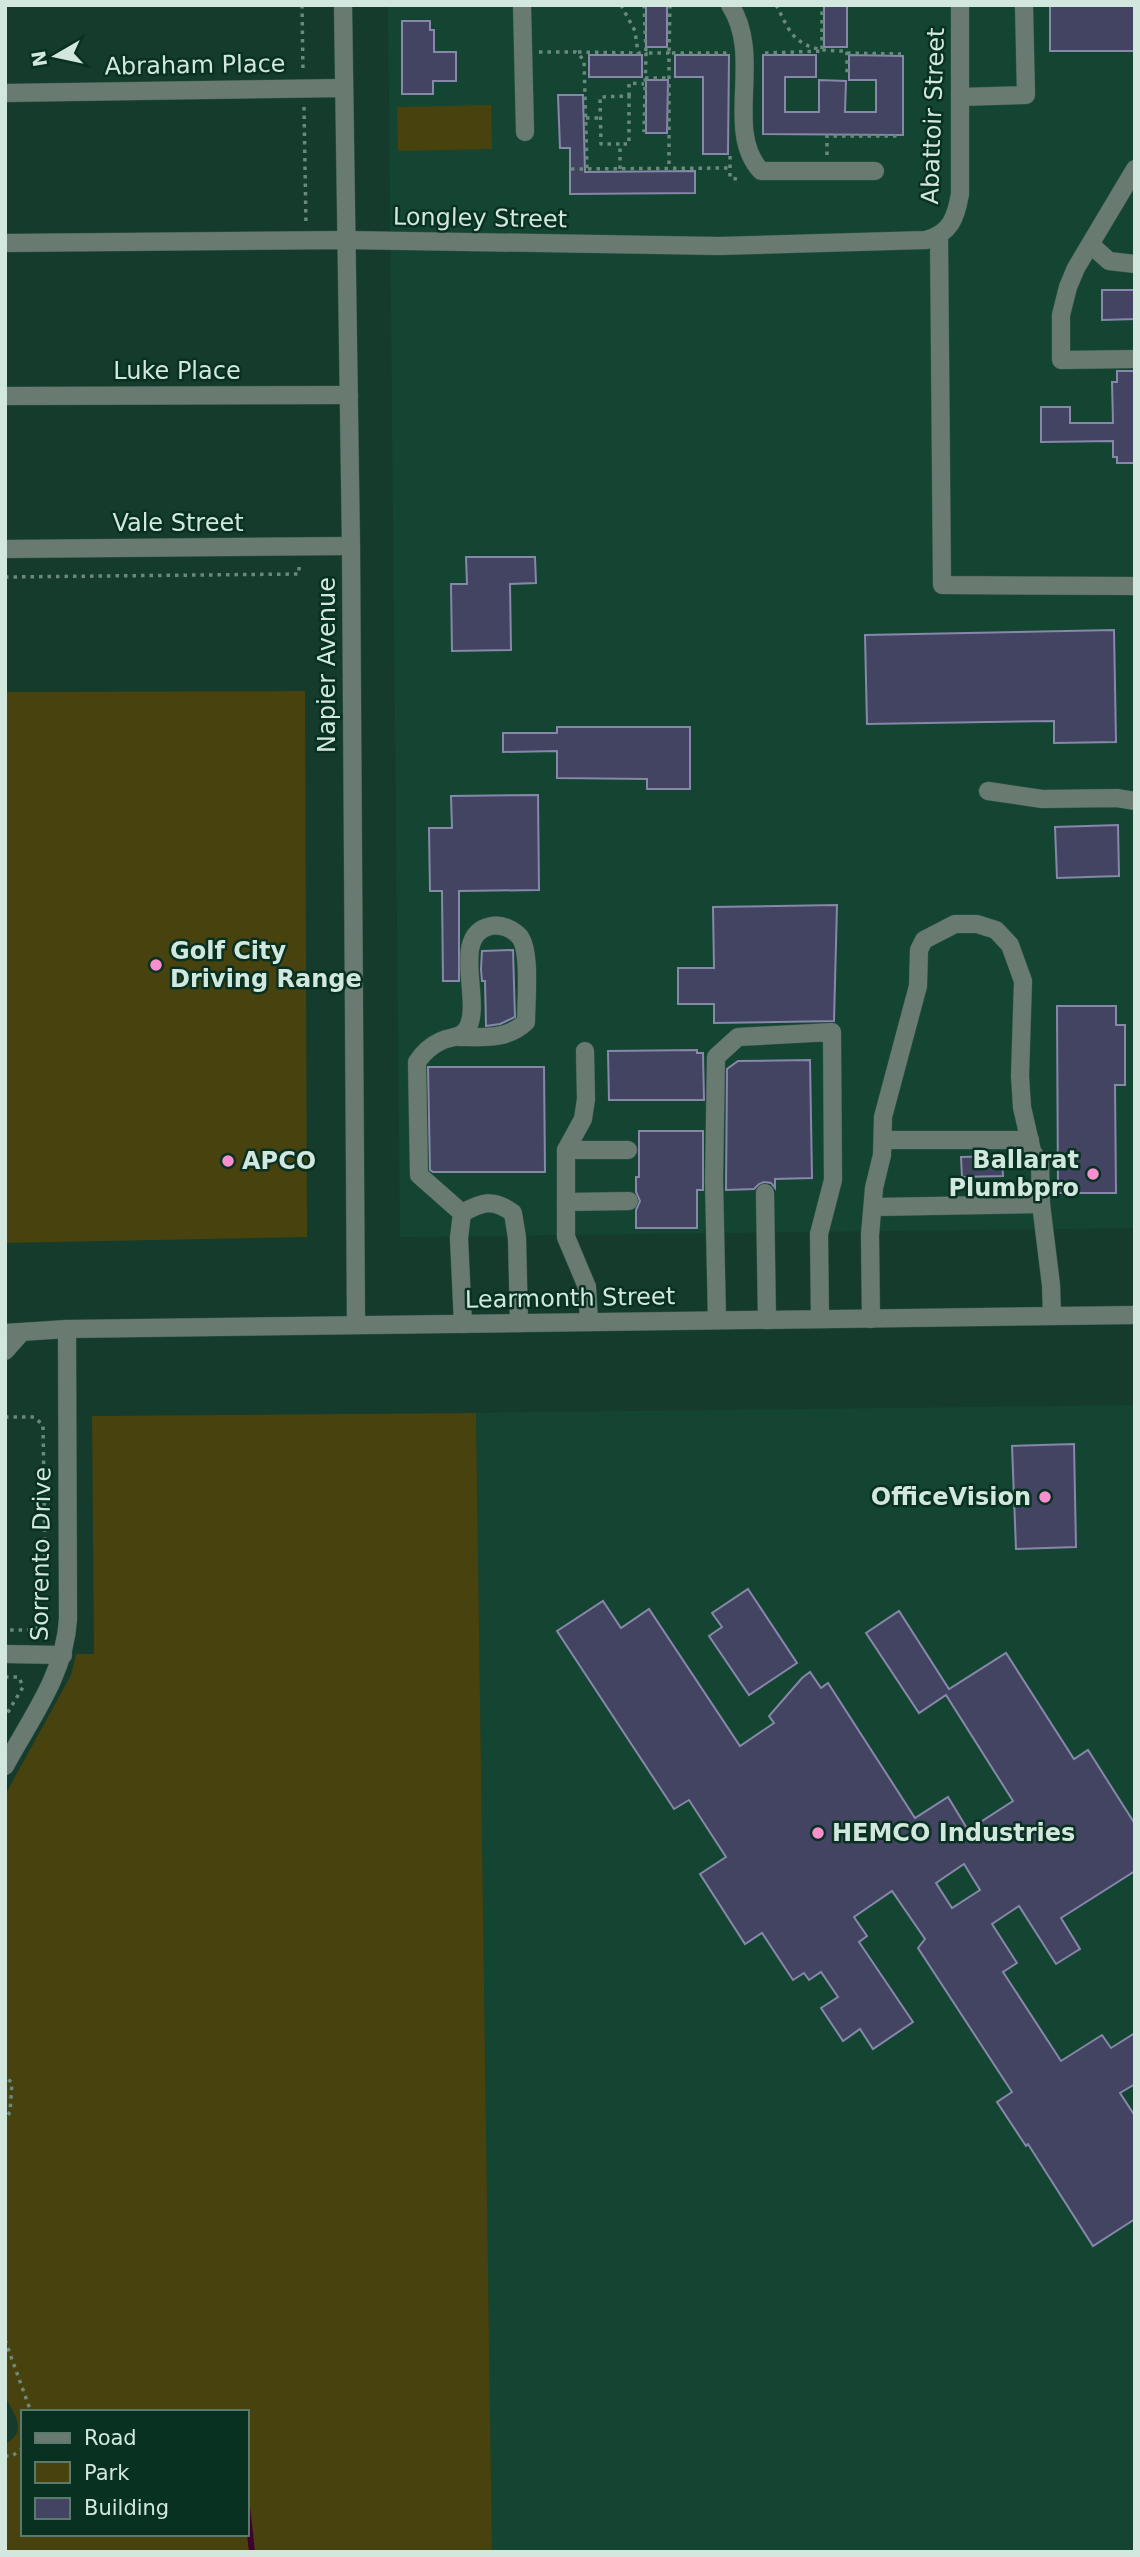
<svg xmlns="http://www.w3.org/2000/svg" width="1140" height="2557" viewBox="0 0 1140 2557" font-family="'DejaVu Sans',sans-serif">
	<rect width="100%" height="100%" fill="#153b2c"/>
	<g fill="#144533">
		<polygon points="388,5 1135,5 1135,1228 400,1237"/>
		<polygon points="1135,1405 1135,2552 492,2552 476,1413"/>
	</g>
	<g fill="#47420e" fill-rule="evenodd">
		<polygon points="491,105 492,149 398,151 397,107"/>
		<polygon points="305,691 307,1237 5,1243 5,692"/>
		<path d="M476 1413 492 2552H5V2444C29 2431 14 2414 5 2397V1795L71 1675 76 1654H94L92 1416ZM23 2412H247V2534H23Z"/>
	</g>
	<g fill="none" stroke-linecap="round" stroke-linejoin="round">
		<polyline stroke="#40012d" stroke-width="6" points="247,2506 252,2552"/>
	</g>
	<g fill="#434362" stroke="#8787aa" stroke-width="2" fill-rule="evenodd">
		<rect x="646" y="5" width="21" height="42"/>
		<rect x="824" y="5" width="23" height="42"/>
		<rect x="1050" y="5" width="85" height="46"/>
		<polygon points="402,21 430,21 430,30 434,30 434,52 456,52 456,81 433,81 433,94 402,94"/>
		<rect x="589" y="55" width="53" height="22"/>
		<polygon points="675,55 729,55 728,154 703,154 703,77 675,77"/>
		<polygon points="763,55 816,55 816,77 785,77 785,112 819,112 819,80 846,81 845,112 876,112 876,80 849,80 849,55 903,56 903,135 763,134"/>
		<polygon points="646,80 668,80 667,133 646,133"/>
		<polygon points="558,95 583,95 585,172 695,171 695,193 570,194 570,148 560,148"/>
		<polygon points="1102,290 1135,290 1135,319 1102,320"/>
		<polygon points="1117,371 1135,371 1135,463 1117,463 1117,457 1113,457 1113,441 1041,442 1041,407 1070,407 1070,423 1113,423 1112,382 1117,382"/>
		<polygon points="466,557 535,557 536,583 510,584 511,650 452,651 451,584 467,584"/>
		<polygon points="1114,630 1116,742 1054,743 1054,721 867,724 865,635"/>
		<polygon points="557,727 690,727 690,789 647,789 647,779 557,778 557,751 503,752 503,733 557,733"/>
		<polygon points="538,795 539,890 459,891 459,981 443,981 442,891 430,891 429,828 452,828 451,796"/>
		<polygon points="1118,825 1119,876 1057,878 1055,827"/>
		<polygon points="837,905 834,1021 714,1023 714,1004 678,1004 678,968 714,968 713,907"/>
		<polygon points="513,950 515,1017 500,1024 486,1026 485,981 482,981 481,969 482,951"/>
		<polygon points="1057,1006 1116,1006 1116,1025 1125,1025 1125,1085 1115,1085 1116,1193 1058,1193"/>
		<polygon points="697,1050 697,1053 703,1053 704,1100 609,1100 608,1051"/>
		<polygon points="810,1060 812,1178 775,1179 775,1188 771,1183 764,1182 759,1184 754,1189 726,1190 727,1069 738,1061"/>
		<polygon points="428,1067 544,1067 545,1172 433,1172 430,1170"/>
		<polygon points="639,1131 703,1131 703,1190 697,1190 697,1228 636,1228 636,1210 640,1201 636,1192 636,1177 639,1177"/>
		<polygon points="1002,1156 1003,1176 962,1177 961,1157"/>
		<polygon points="1074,1444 1076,1547 1016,1549 1012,1446"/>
		<polygon points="748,1589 797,1663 749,1695 709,1636 722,1627 712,1613"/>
		<path d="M603 1601 621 1628 649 1609 740 1746 774 1723 769 1716 802 1678 810 1672 821 1688 828 1683 915 1818 948 1797 968 1830 1013 1801 946 1695 919 1713 866 1633 899 1611 949 1689 1006 1653 1074 1759 1088 1750 1135 1824V1871L1061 1918 1080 1949 1056 1964 1019 1906 992 1924 1017 1963 1003 1972 1061 2061 1102 2035 1111 2048 1135 2033V2084L1120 2093 1135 2116V2219L1093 2246 1028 2144 1026 2146 997 2102 1012 2092 918 1948 925 1939 892 1891 854 1917 867 1936 859 1942 913 2022 873 2049 860 2029 843 2041 821 2008 838 1997 821 1972 809 1980 804 1973 793 1980 762 1933 745 1944 700 1874 726 1857 689 1800 674 1809 557 1631ZM964 1864 980 1890 952 1908 936 1883Z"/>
	</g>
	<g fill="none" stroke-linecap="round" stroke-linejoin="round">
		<defs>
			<g id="minor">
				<polyline points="343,5 351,546 356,1325"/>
				<polyline points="522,5 525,132"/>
				<path d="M730 5C764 57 723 130 761 171H875"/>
				<polyline points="5,93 344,88"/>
				<polyline points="961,97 1026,95 1024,5"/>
				<polyline points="1135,169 1076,268 1068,287 1061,315 1061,360 1135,359"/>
				<polyline points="939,236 942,585 1135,586"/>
				<path d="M5 243 346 240 719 246 926 240C951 233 956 217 960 194V5"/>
				<polyline points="1091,245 1109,261 1135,264"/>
				<polyline points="5,396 349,395"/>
				<polyline points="5,549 351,546"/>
				<polyline points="988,791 1042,799 1117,798 1135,801"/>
				<path d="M459 1037C483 1037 507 1040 526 1022 526 1002 531 952 520 937 513 929 502 924 491 926 450 934 482 1000 468 1027 462 1039 451 1036 441 1041 430 1046 423 1053 417 1062L419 1175 462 1213"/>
				<polyline points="585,1051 586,1099 583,1119 566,1150 566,1237 587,1287 589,1322"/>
				<polyline points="883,1140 1030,1140"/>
				<polyline points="566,1150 628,1150"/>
				<polyline points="765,1193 767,1320"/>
				<polyline points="566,1202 629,1201"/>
				<polyline points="874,1207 1041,1204"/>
				<polyline points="871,1319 870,1235 874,1188 882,1155 883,1117 918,986 919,950 924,940 955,924 977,924 996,930 1010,945 1023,981 1020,1076 1022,1107 1032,1151 1040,1164 1041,1204 1051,1285 1052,1316"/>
				<polyline points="717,1320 714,1180 716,1057 738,1037 832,1032 833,1180 819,1234 820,1319"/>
				<path d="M463 1324 459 1238 462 1213C482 1202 493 1198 513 1213L517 1238 519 1323"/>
				<polyline points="5,1333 67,1329 1135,1315"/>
				<polyline points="5,1351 21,1333"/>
				<polyline points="5,1654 63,1655"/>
				<path d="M5 1766C31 1718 65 1674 68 1619L67 1329"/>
			</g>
		</defs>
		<use href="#minor" stroke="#335748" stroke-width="19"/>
		<g stroke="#6a887b" stroke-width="3.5" stroke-dasharray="3.5 5" stroke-linecap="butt">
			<polyline points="302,5 303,71"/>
			<polyline points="621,5 635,31 638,53 646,53 644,132"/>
			<polyline points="644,5 646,53 669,53 669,169"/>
			<polyline points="670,5 669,53 727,53"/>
			<path d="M776 5C780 12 783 19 787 26 800 50 823 51 847 51V76"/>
			<polyline points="822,49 822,5"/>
			<polyline points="539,52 576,52 584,60 587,169"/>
			<polyline points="578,52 637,53"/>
			<polyline points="765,53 824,51"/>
			<polyline points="847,53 901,54"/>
			<polyline points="645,78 670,78"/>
			<polyline points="629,96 629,83 644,84"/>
			<polyline points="304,107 306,225"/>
			<polyline points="586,118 600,118"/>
			<polyline points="827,155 827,136 901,136"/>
			<polyline points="730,156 730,178 737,179"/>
			<polyline points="571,169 730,168"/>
			<polyline points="620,169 620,144 601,144 600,97 629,96 629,144 620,144"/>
			<polyline points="5,577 299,574 299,562"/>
			<polyline points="5,1417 34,1417 43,1425 46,1619 35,1630 5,1630"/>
			<polyline points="5,1677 19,1677 23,1687 5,1717"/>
			<polyline points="5,1903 5,2001"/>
			<polyline points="5,2064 5,2076 12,2083 10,2112 5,2119"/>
			<polyline points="5,2340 31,2412"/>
			<polyline points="5,2456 12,2456 23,2448"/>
		</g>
		<use href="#minor" stroke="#697a71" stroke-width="18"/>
	</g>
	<g fill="#f790cd" stroke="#083122" stroke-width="2.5">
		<circle cx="156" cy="965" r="7"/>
		<circle cx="228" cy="1161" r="7"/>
		<circle cx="1093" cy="1174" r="7"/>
		<circle cx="1045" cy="1497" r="7"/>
		<circle cx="818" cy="1833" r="7"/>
	</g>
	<g text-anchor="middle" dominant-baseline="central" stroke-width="5" stroke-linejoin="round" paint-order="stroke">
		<g font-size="24" fill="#d2e7dd" stroke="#083122">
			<text transform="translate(195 65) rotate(-1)">Abraham Place</text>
			<text transform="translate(933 116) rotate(-88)">Abattoir Street</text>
			<text transform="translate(480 218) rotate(1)">Longley Street</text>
			<text x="177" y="371">Luke Place</text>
			<text x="178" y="523">Vale Street</text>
			<text transform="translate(327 665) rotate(-90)">Napier Avenue</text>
			<text transform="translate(570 1298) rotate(-1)">Learmonth Street</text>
			<text transform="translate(41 1554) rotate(-89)">Sorrento Drive</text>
		</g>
		<g font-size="24" font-weight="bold" fill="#d2e7dd" stroke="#083122" text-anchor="start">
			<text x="170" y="951">Golf City<tspan x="170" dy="28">Driving Range</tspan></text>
			<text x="1079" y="1160" text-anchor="end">Ballarat<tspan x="1079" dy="28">Plumbpro</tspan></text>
			<text x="242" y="1161">APCO</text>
			<text x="1031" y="1497" text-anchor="end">OfficeVision</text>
			<text x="832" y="1833">HEMCO Industries</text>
		</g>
	</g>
	<rect width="1140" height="2557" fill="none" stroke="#d2e7dd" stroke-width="14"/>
	<rect x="21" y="2410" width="228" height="126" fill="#083122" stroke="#597a6d" stroke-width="2"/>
	<rect x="35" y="2433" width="35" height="10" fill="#697a71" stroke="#597a6d" stroke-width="2"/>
	<text x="84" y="2445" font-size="21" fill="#d2e7dd">Road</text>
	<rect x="35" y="2462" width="35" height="21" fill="#47420e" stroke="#597a6d" stroke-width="2"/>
	<text x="84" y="2480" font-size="21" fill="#d2e7dd">Park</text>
	<rect x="35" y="2498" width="35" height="21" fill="#434362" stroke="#597a6d" stroke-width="2"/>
	<text x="84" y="2515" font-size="21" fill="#d2e7dd">Building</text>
	<g transform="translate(56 56) rotate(261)" stroke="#083122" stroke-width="5" paint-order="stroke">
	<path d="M0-5L12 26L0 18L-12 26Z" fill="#d2e7dd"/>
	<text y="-10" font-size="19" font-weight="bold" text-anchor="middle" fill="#d2e7dd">N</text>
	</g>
</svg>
